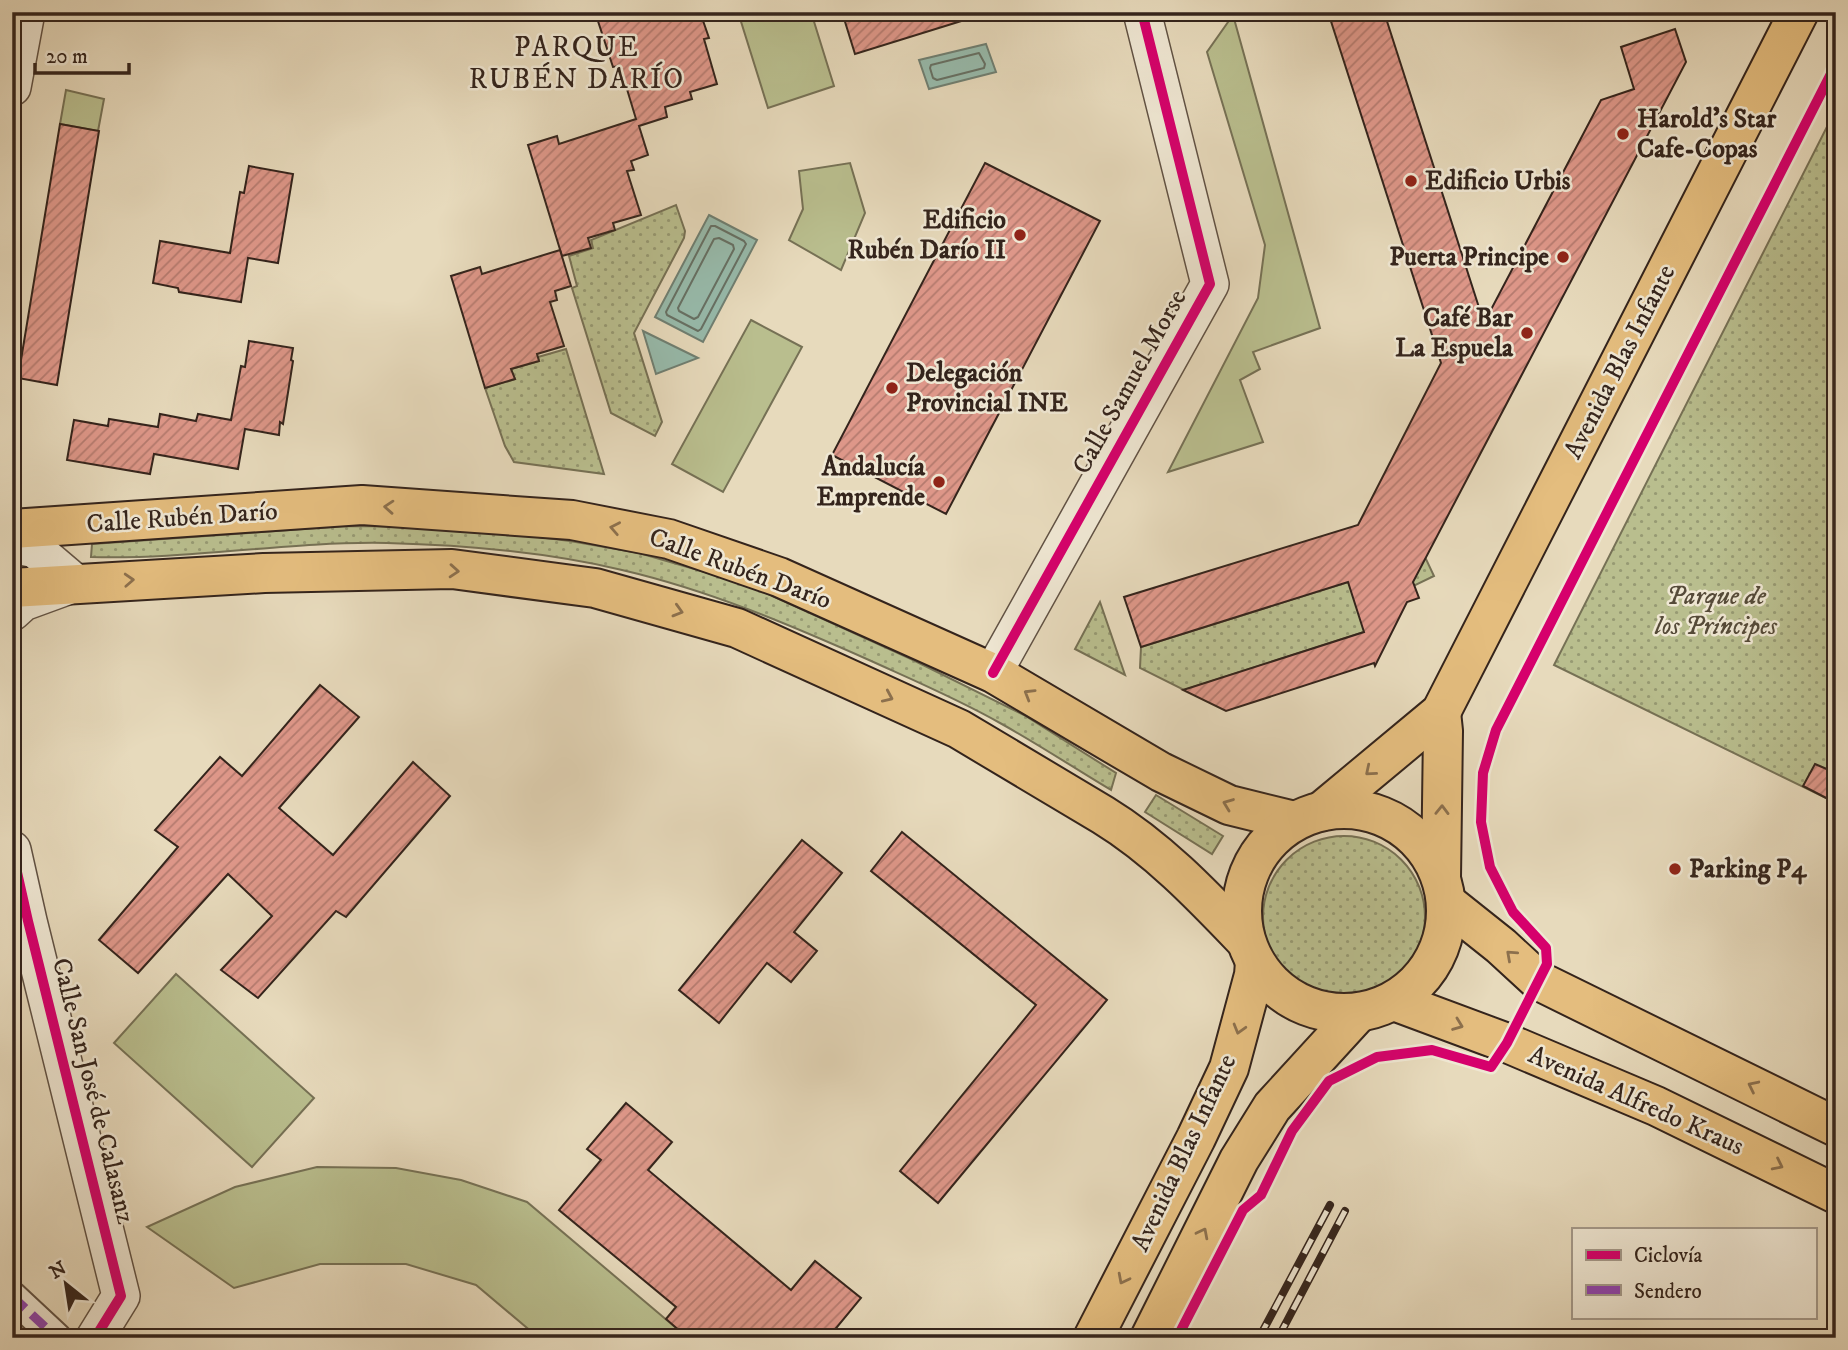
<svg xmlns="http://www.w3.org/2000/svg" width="1848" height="1350" viewBox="0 0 1848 1350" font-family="'IM FELL DW Pica',serif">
	<defs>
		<pattern id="grass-dots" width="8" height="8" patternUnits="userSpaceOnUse" patternTransform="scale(1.75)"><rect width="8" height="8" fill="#b9be8e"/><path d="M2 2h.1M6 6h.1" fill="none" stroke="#979a73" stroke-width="1.8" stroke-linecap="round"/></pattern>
		<pattern id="building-hatch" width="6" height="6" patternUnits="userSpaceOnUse" patternTransform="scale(1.75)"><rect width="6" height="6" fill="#de9789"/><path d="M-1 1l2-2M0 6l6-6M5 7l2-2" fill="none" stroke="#b57b6f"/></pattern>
	</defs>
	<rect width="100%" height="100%" fill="#e7dabc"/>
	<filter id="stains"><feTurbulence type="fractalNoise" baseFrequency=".00286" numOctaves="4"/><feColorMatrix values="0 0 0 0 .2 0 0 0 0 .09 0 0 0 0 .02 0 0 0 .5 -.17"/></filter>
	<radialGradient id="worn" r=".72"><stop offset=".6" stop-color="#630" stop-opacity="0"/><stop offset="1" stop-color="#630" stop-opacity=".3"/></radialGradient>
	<g fill="url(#grass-dots)" stroke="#767155" stroke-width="2">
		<polygon points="1836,109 1836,803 1554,665"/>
		<polygon points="676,205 685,231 684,238 634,333 662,422 655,436 611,413 572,288 577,286 569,256 593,248 591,240"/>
		<polygon points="566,349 604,474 514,462 505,446 485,388 515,379 511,369 539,361 538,357"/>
		<path d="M346 526 457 527 570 541 639 553 722 577 766 593 911 659 1024 715 1116 773 1111 790C1074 768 1038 744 1000 723 958 699 913 680 869 660 788 624 708 590 622 570 546 552 465 545 387 543 288 541 190 560 91 557L92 544Z"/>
		<polygon points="1411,555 1426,559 1434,576 1411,587 1364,632 1184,690 1140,668 1141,647 1377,573"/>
		<polygon points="1100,602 1125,675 1075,649"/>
		<polygon points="1156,795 1223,836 1212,854 1145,812"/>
		<circle cx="1344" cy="917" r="81"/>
	</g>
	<g fill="#b9be8e" stroke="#767155" stroke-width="2">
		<polygon points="738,12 811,12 834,86 768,108"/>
		<polygon points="1233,15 1320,328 1253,352 1260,369 1240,380 1263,442 1168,472 1258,298 1265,245 1207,52"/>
		<polygon points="66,90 104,99 98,131 60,124"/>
		<polygon points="850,163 865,213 841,270 789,240 803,209 799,171"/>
		<polygon points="751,320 802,347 723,492 672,464"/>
		<polygon points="176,974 314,1098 252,1167 114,1043"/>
		<polygon points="317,1167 396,1168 461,1180 527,1202 688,1338 539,1338 476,1285 406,1264 320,1264 234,1288 147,1227 235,1187"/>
	</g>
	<g fill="#97bbac" stroke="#6f7f72" stroke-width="2">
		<polygon points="986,44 996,72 929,89 919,60"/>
		<polygon points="709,215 757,240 703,342 655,317"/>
		<polygon points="643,331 698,358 656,374"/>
	</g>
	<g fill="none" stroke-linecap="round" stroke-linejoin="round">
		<g stroke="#667064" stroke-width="2">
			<polygon points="979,53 985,64 984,68 937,80 933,78 930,68 931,65"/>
			<polygon points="711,226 715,226 744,241 746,244 701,329 698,331 667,315 666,312"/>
			<polygon points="719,238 733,245 734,249 698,317 694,319 679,311 678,308 714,239"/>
		</g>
	</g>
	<g fill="url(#building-hatch)" stroke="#34241c" stroke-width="2">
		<polygon points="595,12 700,12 709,38 704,39 717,84 690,92 692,99 665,107 667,117 639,126 648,155 631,161 634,170 627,171 641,215 613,223 615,230 588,238 591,248 562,256 528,145 557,136 559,144 636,119 620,66 613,67"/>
		<polygon points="842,12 970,12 971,18 855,54"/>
		<polygon points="1328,12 1384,12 1484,323 1601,100 1634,89 1621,47 1675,29 1686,62 1413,582 1419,598 1407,602 1375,666 1374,663 1226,711 1183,690 1364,632 1348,582 1141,647 1124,597 1358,525 1441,363"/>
		<polygon points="60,124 99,131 57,385 18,378"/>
		<polygon points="985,163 1100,221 946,514 832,455"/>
		<polygon points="249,166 293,174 278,263 248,258 241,302 179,292 178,288 153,283 160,241 230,253 240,192 244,193"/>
		<polygon points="560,250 571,286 555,291 557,300 550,302 564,346 537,354 539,361 511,369 515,379 485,388 451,276 480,267 482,274"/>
		<polygon points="249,341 293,348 291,360 293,361 283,424 280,422 279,435 245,429 238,469 154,454 150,474 67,460 74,420 108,426 109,419 158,427 160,414 196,421 198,414 231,420 241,366 245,367"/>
		<polygon points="320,685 359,717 279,808 333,855 413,762 450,796 346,917 336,911 258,998 221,970 272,916 228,874 138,973 99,940 178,847 155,830 220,757 242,776"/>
		<polygon points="1815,764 1836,773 1836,803 1803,786"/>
		<polygon points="902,832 1107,1000 938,1203 900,1171 1036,1005 871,871"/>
		<polygon points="802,840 842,873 794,932 817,951 791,982 767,963 719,1023 679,990"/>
		<polygon points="626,1103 672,1142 648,1170 791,1290 815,1261 861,1298 828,1338 688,1338 666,1319 676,1307 559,1210 601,1160 587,1149"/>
	</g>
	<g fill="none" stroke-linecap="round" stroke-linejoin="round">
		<defs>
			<polyline id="pedestrian" points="12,1296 57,1338"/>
			<g id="minor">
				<polyline points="12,87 26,12"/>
				<polyline points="12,544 35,549 75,583 23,602 12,612"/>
				<polyline points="993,673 1210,284 1142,12"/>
				<polyline points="12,850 28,921 121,1296 95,1338"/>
			</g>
			<g id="primary">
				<polyline points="12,529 362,505 572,520 669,539 779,577 993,673 1161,772 1229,805 1294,821"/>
				<path d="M12 588 264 573 452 569 595 588 737 628 959 729 1103 815C1157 848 1201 894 1244 939"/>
				<circle cx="1344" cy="911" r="102"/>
				<polyline points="1322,811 1441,712 1799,12"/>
				<polyline points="1441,878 1443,731 1441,712"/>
				<polyline points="1447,903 1501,946 1539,981 1836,1127"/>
				<polyline points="1394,1001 1507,1043 1656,1106 1836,1194"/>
				<polyline points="1093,1338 1196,1138 1229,1068 1254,975 1255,962"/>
				<polyline points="1150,1338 1239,1160 1272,1107 1358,1013"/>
			</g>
		</defs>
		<use href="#pedestrian" stroke="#615244" stroke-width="32"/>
		<use href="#minor" stroke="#615244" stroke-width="40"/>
		<use href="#primary" stroke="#34241c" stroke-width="42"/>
		<use href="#pedestrian" stroke="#efe7d3" stroke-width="28"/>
		<use href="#minor" stroke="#efe7d3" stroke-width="37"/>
		<use href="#primary" stroke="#e4bd7e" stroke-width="38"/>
		<defs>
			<g id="rail">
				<polyline points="1259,1338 1330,1205"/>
				<polyline points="1278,1338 1345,1211"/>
			</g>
		</defs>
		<use href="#rail" stroke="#34241c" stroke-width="8"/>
		<use href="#rail" stroke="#efe7d3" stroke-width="5" stroke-dasharray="16" stroke-linecap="butt"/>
		<polyline stroke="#8e44ad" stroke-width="9" stroke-dasharray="18 9" stroke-linecap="butt" points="12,1296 57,1338"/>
		<defs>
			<g id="cycleway">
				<polyline points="993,673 1210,284 1142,12"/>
				<polyline points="12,850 28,921 121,1296 95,1338"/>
				<polyline points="1177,1338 1243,1210 1261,1195 1292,1131 1329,1081 1377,1057 1432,1050 1491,1067 1507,1043 1547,964 1546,948 1513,912 1490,867 1481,822 1483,773 1496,730 1836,64"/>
			</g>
		</defs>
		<use href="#cycleway" stroke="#efe7d3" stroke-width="15"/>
		<use href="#cycleway" stroke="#d6006c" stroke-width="10"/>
	</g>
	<defs><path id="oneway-chevron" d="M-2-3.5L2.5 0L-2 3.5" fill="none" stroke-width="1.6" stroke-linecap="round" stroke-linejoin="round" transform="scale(1.75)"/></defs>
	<g stroke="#8c704d">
		<use href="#oneway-chevron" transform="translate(389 507) rotate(-176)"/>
		<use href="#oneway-chevron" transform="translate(615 528) rotate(-169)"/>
		<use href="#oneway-chevron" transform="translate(454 571) rotate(4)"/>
		<use href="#oneway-chevron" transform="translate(129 580) rotate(-3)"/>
		<use href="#oneway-chevron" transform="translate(678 611) rotate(16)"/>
		<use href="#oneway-chevron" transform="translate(1029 694) rotate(-149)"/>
		<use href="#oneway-chevron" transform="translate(888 697) rotate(24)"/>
		<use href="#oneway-chevron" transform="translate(1370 771) rotate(140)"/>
		<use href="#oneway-chevron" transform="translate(1228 804) rotate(-159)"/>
		<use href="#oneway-chevron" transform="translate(1442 810) rotate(-89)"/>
		<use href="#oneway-chevron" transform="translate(1511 955) rotate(-138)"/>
		<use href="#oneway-chevron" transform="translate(1458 1025) rotate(21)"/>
		<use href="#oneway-chevron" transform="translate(1239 1029) rotate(106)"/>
		<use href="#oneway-chevron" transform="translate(1753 1086) rotate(-154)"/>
		<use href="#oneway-chevron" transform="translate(1778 1165) rotate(26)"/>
		<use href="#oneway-chevron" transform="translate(1203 1233) rotate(-63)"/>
		<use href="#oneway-chevron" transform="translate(1123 1279) rotate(117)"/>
	</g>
	<g fill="#8f2418" stroke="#efe7d3" stroke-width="2.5">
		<circle cx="1623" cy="134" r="7"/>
		<circle cx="1411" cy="181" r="7"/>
		<circle cx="1020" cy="235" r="7"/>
		<circle cx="1563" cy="257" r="7"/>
		<circle cx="1527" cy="333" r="7"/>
		<circle cx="892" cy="388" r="7"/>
		<circle cx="939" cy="482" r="7"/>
		<circle cx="1675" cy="869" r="7"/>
	</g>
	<g text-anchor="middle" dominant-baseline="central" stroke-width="5" stroke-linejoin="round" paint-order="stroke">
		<g font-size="26" font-weight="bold" fill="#34241c" stroke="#efe7d3" text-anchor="start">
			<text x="1637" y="119">Harold's Star<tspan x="1637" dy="30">Cafe-Copas</tspan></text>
			<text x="1425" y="181">Edificio Urbis</text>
			<text x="1006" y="220" text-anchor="end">Edificio<tspan x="1006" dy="30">Rubén Darío II</tspan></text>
			<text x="1549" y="257" text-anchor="end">Puerta Principe</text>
			<text x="1513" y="318" text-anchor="end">Café Bar<tspan x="1513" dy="30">La Espuela</tspan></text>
			<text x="906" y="373">Delegación<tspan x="906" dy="30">Provincial INE</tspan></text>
			<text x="925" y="467" text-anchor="end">Andalucía<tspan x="925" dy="30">Emprende</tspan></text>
			<text x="1689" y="869">Parking P4</text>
		</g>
		<g font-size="26" fill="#34241c" stroke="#efe7d3">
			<text transform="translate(1620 362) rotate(-63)">Avenida Blas Infante</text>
			<text transform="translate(1130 382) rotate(-61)">Calle Samuel Morse</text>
			<text transform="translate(182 518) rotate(-4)">Calle Rubén Darío</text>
			<text transform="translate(740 569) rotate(20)">Calle Rubén Darío</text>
			<text transform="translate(93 1091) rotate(76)">Calle San José de Calasanz</text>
			<text transform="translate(1636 1101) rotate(24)">Avenida Alfredo Kraus</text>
			<text transform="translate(1184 1153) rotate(-65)">Avenida Blas Infante</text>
		</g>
		<g font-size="26" font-style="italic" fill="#554a38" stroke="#efe7d3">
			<text x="1716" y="596">Parque de<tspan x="1716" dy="30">los Príncipes</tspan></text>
		</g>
		<g font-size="28" letter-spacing="2" fill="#34241c" stroke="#efe7d3">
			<text x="577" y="47">PARQUE<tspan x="577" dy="32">RUBÉN DARÍO</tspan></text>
		</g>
	</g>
	<rect width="1848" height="1350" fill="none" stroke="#e7dabc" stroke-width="42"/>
	<rect x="14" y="14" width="1820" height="1322" fill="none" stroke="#34241c" stroke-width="3.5"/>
	<rect x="21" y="21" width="1806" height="1308" fill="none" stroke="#34241c" stroke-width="2"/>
	<rect x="1572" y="1228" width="245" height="91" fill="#efe7d3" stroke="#a4998a" stroke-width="2"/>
	<rect x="1586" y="1250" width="35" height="10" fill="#d6006c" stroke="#a4998a" stroke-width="2"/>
	<text x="1634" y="1262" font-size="21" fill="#34241c">Ciclovía</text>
	<rect x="1586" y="1285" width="35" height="10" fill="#8e44ad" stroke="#a4998a" stroke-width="2"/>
	<text x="1634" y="1298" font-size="21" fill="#34241c">Sendero</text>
	<g transform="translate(66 1284) rotate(330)" stroke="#efe7d3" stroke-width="5" paint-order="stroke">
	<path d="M0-5L12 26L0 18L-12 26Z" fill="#34241c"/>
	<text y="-10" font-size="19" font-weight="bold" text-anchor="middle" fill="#34241c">N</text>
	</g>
	<path d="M35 63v10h94v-10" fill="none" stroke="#34241c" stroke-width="3.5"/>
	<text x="46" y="63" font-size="21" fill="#34241c" stroke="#efe7d3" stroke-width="5" paint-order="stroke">20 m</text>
	<rect width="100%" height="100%" filter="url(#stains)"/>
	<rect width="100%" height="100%" fill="url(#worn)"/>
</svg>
